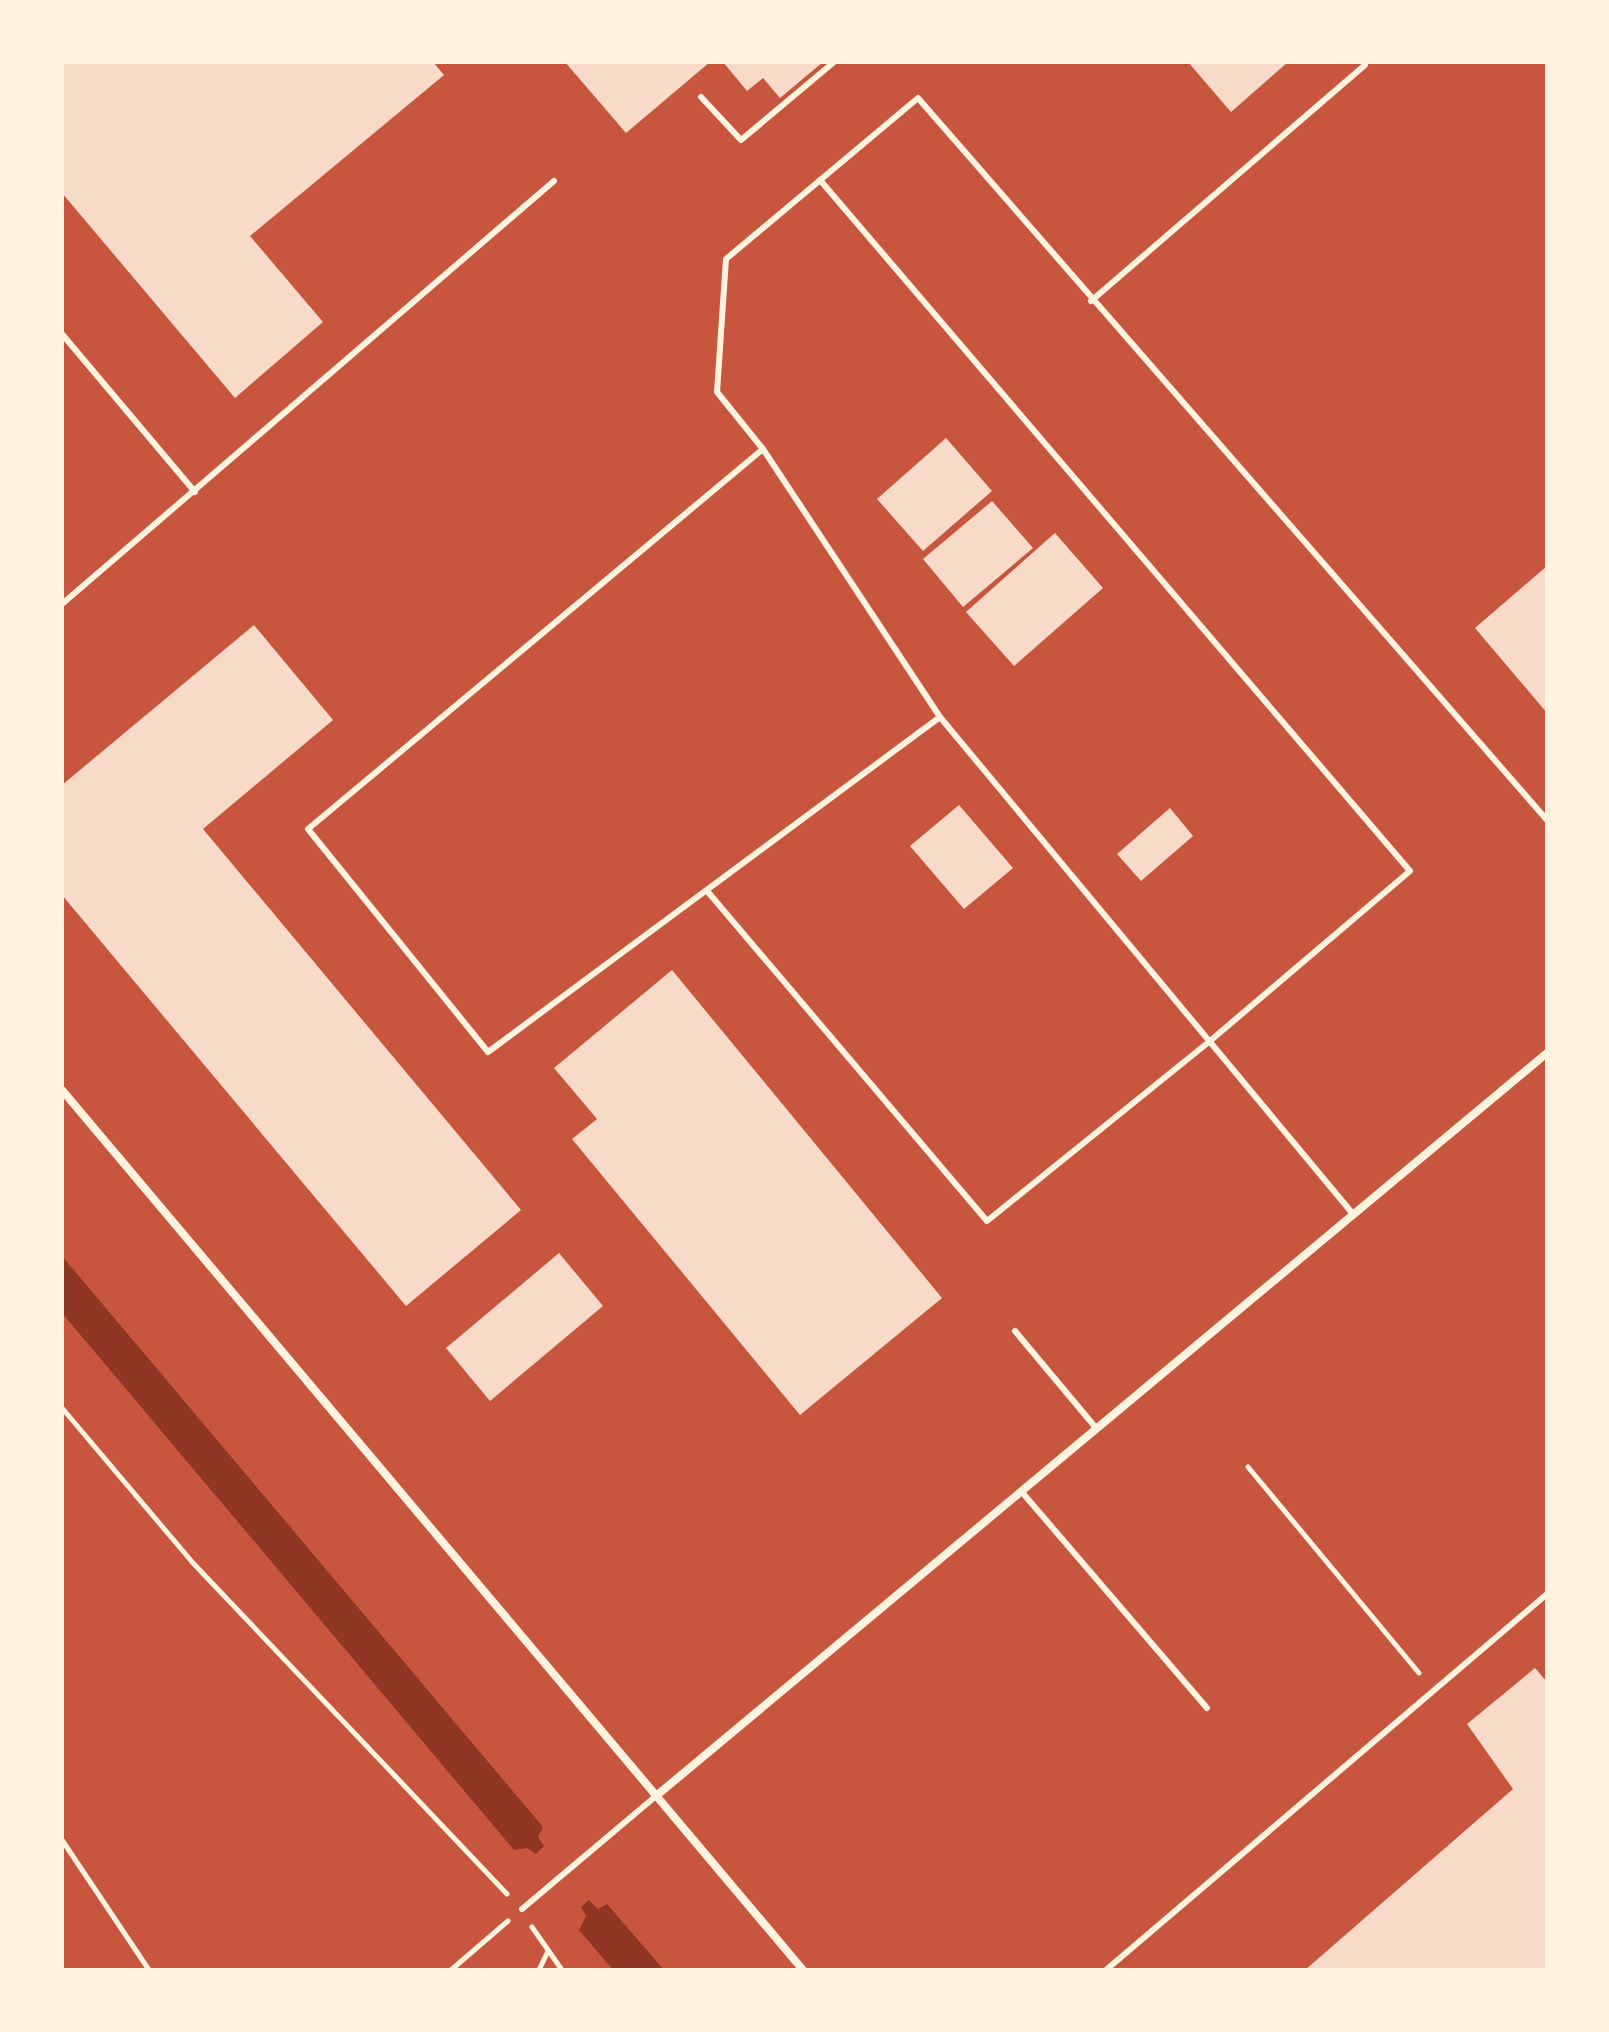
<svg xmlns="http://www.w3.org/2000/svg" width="1609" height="2032" viewBox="0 0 1609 2032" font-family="'PT Sans Narrow',sans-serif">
	<rect width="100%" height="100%" fill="#c8553d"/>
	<g fill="#8f3625">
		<polygon points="62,1256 543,1827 538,1837 544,1846 536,1854 527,1848 514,1850 62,1313"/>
		<polygon points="589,1900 598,1909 607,1904 664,1970 613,1970 579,1930 586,1916 581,1907"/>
	</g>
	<g fill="#f7dbc8">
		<polygon points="62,62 433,62 444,75 250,236 323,322 235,398 62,193"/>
		<polygon points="565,62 710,62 626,133"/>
		<polygon points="723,62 823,62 780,98 763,78 747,91"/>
		<polygon points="1188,62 1288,62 1231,112"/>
		<polygon points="946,438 992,491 923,551 877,499"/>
		<polygon points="992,501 1033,548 963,607 923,559"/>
		<polygon points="1055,533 1103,588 1014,666 966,612"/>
		<polygon points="1547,566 1547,713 1475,628"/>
		<polygon points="254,625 333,720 203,829 521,1210 406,1306 62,895 62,785"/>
		<polygon points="959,805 1013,868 964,909 910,846"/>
		<polygon points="1170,808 1193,836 1141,881 1117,854"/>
		<polygon points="672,970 942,1298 800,1415 572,1139 597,1119 554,1068"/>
		<polygon points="559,1253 603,1306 490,1401 446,1348"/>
		<polygon points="1535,1668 1547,1682 1547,1970 1305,1970 1513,1789 1467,1724"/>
	</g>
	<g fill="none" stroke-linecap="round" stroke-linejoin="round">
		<g stroke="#fff3e0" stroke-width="5">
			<polyline points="62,1408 193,1563 507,1894"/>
			<polyline points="1248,1467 1419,1673"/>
			<polyline points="62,1840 149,1970"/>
			<polyline points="532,1927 562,1970"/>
			<polyline points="451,1970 508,1921"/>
			<polyline points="539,1970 548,1951"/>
		</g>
		<g stroke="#fff3e0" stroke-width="6">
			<polyline points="701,97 741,140 834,62"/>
			<polyline points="1091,301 1365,65"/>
			<polyline points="62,334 195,492"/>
			<polyline points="763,449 308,829 488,1052 940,717 763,449 717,392 726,259 918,98 1547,820"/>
			<polyline points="62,604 554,181"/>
			<polyline points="940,717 1353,1214"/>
			<polyline points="708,892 987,1221 1210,1041 1410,871 820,180"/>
			<polyline points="1015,1331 1096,1428"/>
			<polyline points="1021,1491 1207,1708"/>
			<polyline points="522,1909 656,1796"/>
			<polyline points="1106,1970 1547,1594"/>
		</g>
		<g stroke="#fff3e0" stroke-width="8">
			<polyline points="62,1090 803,1970"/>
			<polyline points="656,1796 1547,1053"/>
		</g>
	</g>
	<rect width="1609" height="2032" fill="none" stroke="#fff3e0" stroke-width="128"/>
</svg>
